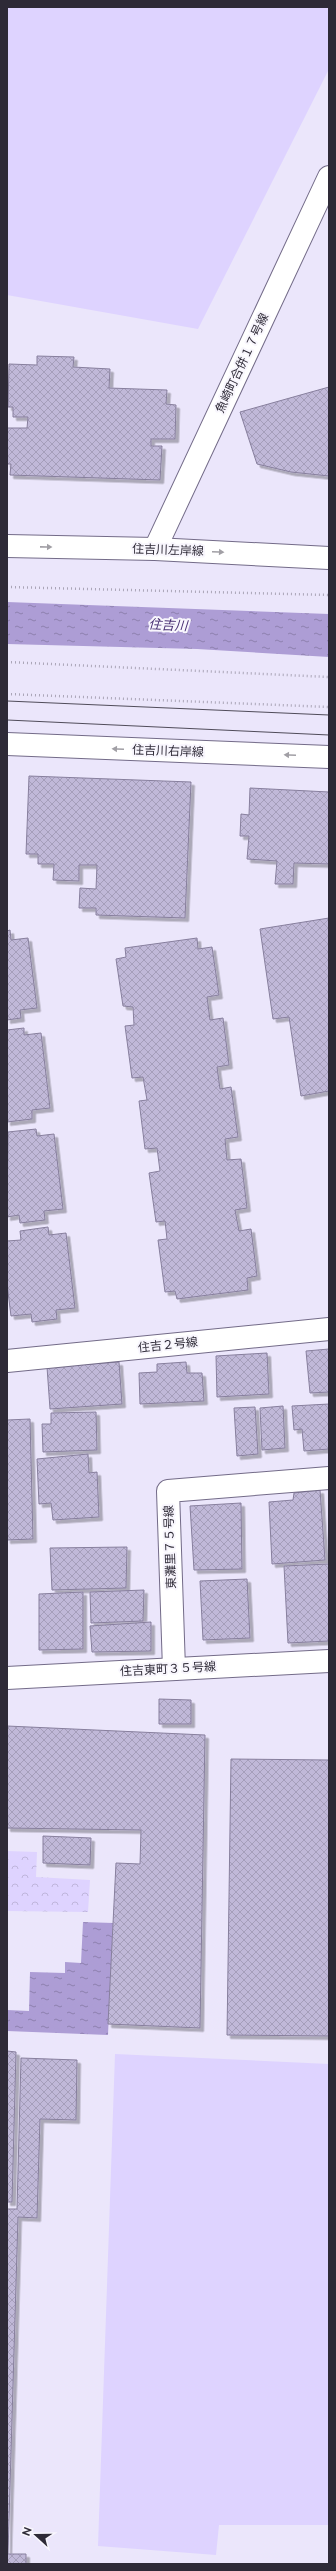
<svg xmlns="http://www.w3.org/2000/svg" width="336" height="2571" viewBox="0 0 336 2571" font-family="Raleway,'Noto Sans JP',sans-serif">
	<defs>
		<pattern id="park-crowns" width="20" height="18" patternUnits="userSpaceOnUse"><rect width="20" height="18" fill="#ded3ff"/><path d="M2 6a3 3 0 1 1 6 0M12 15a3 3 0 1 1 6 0" fill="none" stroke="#bfb5db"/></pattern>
		<pattern id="water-ripples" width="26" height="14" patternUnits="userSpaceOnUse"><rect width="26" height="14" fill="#ad9dd5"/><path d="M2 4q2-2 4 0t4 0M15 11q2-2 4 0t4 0" fill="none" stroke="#8d80ae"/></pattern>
		<pattern id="building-cross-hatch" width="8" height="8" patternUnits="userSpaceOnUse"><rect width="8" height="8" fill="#c0b8d8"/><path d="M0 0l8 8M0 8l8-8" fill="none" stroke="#a59eba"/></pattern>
		<filter id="shadow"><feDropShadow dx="3.5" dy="3.5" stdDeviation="0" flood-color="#0004"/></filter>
	</defs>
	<rect width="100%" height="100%" fill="#ebe6fb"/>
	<g fill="#ded3ff">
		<polygon points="7,7 329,7 329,69 198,329 7,295"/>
		<polygon points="115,2054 329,2064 329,2525 219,2525 216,2555 98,2546"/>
	</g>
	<polygon fill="url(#park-crowns)" points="7,1851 37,1852 36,1877 90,1880 88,1912 7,1911"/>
	<g fill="url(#water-ripples)">
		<polygon points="7,602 329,614 329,657 197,649 7,644"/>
		<polygon points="83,1922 113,1923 108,2035 7,2031 7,2010 29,2011 30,1972 65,1973 65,1962 81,1963"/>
	</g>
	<g fill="url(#building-cross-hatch)" stroke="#877f9d" filter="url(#shadow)">
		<polygon points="37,356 74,357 73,367 110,369 109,388 167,390 166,404 176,405 175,439 151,439 151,446 162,446 160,480 10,475 11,464 7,464 7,428 27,428 28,417 13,417 13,407 8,407 9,364 37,365"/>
		<polygon points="329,387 329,476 291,472 257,464 240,412"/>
		<polygon points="29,776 191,782 185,918 96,915 96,908 79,908 80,888 96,889 97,865 79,865 79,881 53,880 54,864 38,864 38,854 26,854"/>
		<polygon points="250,788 329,792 329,864 294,863 293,884 275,884 277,861 247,859 249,836 240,836 241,814 249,815"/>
		<polygon points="329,918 329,1091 301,1096 289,1017 273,1019 260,929"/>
		<polygon points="10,930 11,940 28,938 37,1008 20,1010 21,1018 7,1020 7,931"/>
		<polygon points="197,938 198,949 212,947 219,995 207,997 210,1020 223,1018 229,1065 217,1067 220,1089 231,1087 238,1137 225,1139 227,1160 241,1159 247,1208 235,1210 239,1231 251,1229 257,1276 247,1278 248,1290 177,1299 175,1291 165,1292 158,1240 167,1239 165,1221 156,1222 149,1173 160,1171 157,1148 145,1149 139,1101 147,1100 143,1077 132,1078 125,1026 134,1025 133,1007 123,1006 116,959 126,957 125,948"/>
		<polygon points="24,1028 24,1035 41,1033 50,1108 32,1110 32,1119 7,1122 7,1030"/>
		<polygon points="36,1129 37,1136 54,1134 63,1209 44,1211 45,1220 20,1223 19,1215 7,1217 8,1132"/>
		<polygon points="48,1227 49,1235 66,1233 75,1308 56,1310 57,1319 32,1322 31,1314 11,1316 7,1284 7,1241 21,1240 20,1231"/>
		<polygon points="329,1349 329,1392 310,1393 306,1351"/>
		<polygon points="267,1353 269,1394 217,1397 216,1356"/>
		<polygon points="119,1362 122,1404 50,1409 47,1367"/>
		<polygon points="186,1362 187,1373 202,1373 204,1401 140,1404 139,1373 157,1372 157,1364"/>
		<polygon points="329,1404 329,1449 304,1451 302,1429 294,1430 292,1406"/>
		<polygon points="283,1406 285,1448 262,1450 260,1408"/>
		<polygon points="255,1407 258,1454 237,1456 234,1408"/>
		<polygon points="96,1412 97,1450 43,1452 42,1424 51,1424 51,1413"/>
		<polygon points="30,1419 33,1539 7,1540 7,1420"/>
		<polygon points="88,1454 89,1473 97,1472 99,1517 53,1520 51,1503 39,1504 37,1459"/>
		<polygon points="320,1490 325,1560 272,1564 269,1502 293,1500 294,1493"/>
		<polygon points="241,1503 242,1569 194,1570 190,1506"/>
		<polygon points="127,1547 126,1588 52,1590 50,1548"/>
		<polygon points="329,1564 329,1641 288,1643 284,1566"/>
		<polygon points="247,1579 250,1638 203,1640 200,1581"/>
		<polygon points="144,1590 143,1621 91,1623 90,1592"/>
		<polygon points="83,1592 83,1649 39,1650 39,1594"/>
		<polygon points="151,1622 151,1651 92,1652 90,1626"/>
		<polygon points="159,1699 191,1700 191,1724 159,1724"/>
		<polygon points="7,1726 205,1735 200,2028 108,2024 116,1863 140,1864 141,1830 7,1828"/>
		<polygon points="231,1759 329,1760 329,2036 227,2035"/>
		<polygon points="43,1836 91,1838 90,1865 43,1863"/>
		<polygon points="7,2051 16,2052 12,2202 7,2202"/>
		<polygon points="21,2058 77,2060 76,2120 40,2119 37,2218 18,2217 8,2554 26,2554 26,2564 7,2564 7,2209 17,2209"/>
	</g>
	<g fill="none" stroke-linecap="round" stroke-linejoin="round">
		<defs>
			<g id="street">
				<polyline points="7,546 155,549 329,558"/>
				<polyline points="155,549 329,177"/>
				<polyline points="7,744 329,757"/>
				<polyline points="7,1361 329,1329"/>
				<polyline points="174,1669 168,1491 329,1478"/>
				<polyline points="7,1678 329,1661"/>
			</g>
		</defs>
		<use href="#street" stroke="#736b88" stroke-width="24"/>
		<g stroke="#aaa5b7" stroke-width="2.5" stroke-dasharray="1 3" stroke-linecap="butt">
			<polyline points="7,587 329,595"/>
			<polyline points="7,662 329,677"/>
			<polyline points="7,694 329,707"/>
		</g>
		<use href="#street" stroke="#fff" stroke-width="22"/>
		<g stroke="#504c5a" stroke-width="1">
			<polyline points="7,701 329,715"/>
			<polyline points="7,720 329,735"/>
		</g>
	</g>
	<defs><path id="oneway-solid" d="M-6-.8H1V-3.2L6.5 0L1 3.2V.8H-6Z"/></defs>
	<g fill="#a19fa5">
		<use href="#oneway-solid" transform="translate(46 547) rotate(1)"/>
		<use href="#oneway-solid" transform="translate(218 552) rotate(3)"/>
		<use href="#oneway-solid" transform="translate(118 749) rotate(-178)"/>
		<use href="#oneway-solid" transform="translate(290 755) rotate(-178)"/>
	</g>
	<g text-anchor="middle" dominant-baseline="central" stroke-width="4" stroke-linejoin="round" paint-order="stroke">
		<g font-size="12" fill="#2e2a37" stroke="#f8f6fd">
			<text transform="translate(242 363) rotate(-65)">魚崎町合併１７号線</text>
			<text transform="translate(168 550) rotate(2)">住吉川左岸線</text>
			<text transform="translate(168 751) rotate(2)">住吉川右岸線</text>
			<text transform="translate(168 1345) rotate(-6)">住吉２号線</text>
			<text transform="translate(170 1547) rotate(-92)">東灘里７５号線</text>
			<text transform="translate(168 1669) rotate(-3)">住吉東町３５号線</text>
		</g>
		<g font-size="13" font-style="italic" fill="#472e72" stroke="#f8f6fd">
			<text transform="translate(168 625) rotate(3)">住吉川</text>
		</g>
	</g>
	<rect width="336" height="2571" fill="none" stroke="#2e2a37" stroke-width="16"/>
	<g transform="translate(36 2535) rotate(291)" stroke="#f8f6fd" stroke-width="3" paint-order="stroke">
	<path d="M0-3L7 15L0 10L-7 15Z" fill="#2e2a37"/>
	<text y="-6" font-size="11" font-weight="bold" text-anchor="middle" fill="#2e2a37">N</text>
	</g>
</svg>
